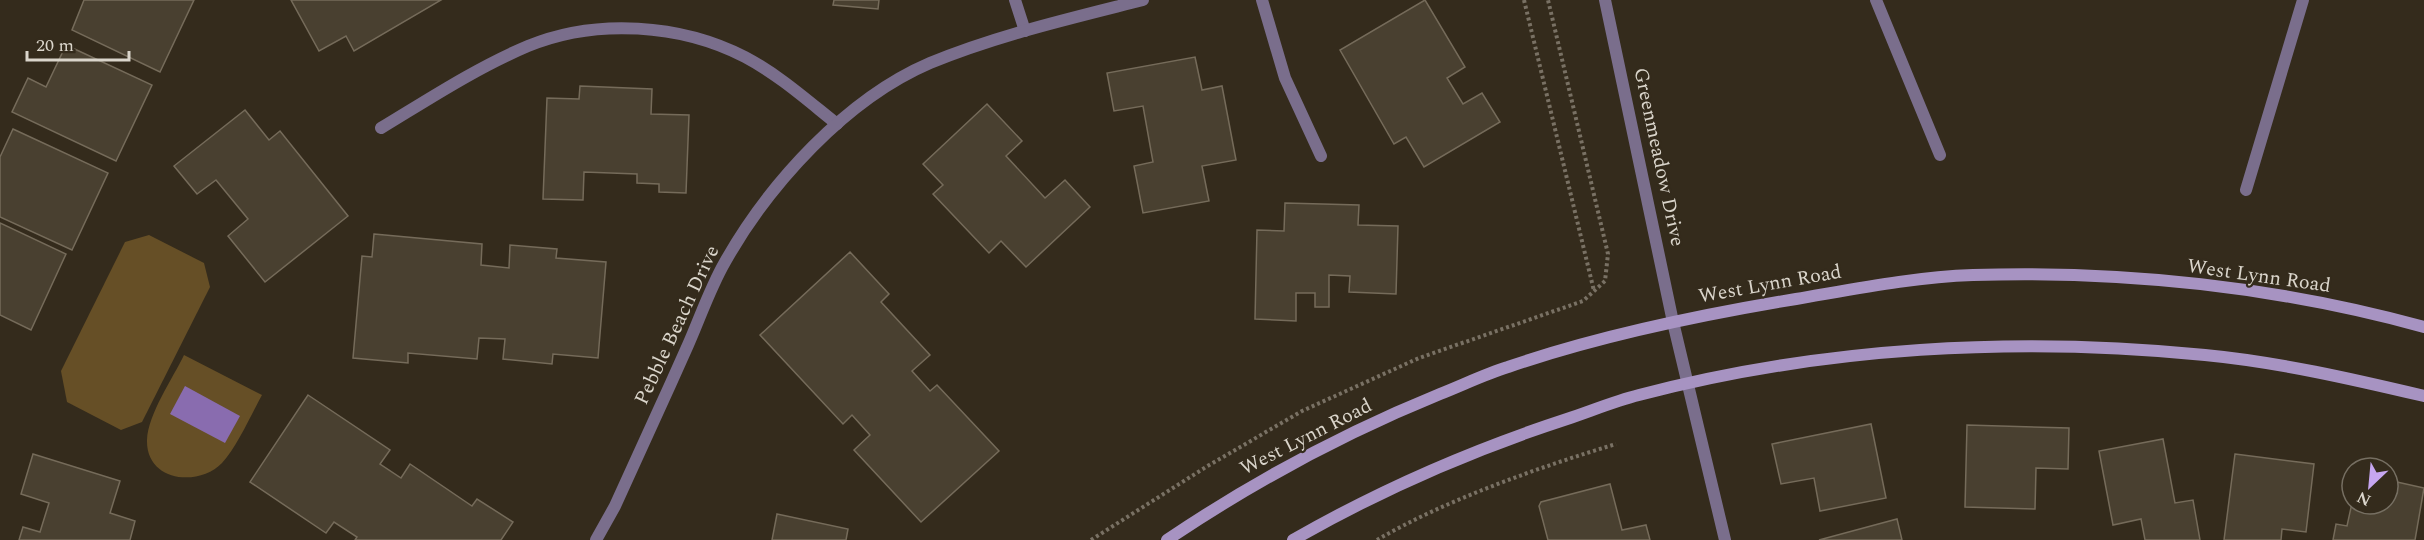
<svg xmlns="http://www.w3.org/2000/svg" width="2424" height="540" viewBox="0 0 2424 540" font-family="Spectral,serif">
	<rect width="100%" height="100%" fill="#342b1c"/>
	<g fill="#664f26">
		<polygon points="149,235 204,263 210,287 142,422 121,430 67,402 61,371 125,242"/>
		<path d="M184 355 262 395C251 415 237 447 222 463 199 487 146 482 147 440 148 414 173 378 184 355Z"/>
	</g>
	<polygon fill="#896caf" points="185,386 240,416 225,443 170,414"/>
	<g fill="#494030" stroke="#756b5a" stroke-width="1.5">
		<polygon points="84,0 194,0 160,72 72,30"/>
		<polygon points="291,0 441,0 354,51 346,36 319,51"/>
		<polygon points="834,0 879,0 878,9 833,5"/>
		<polygon points="1425,0 1465,67 1447,78 1463,104 1482,93 1500,122 1424,167 1406,137 1394,144 1340,50"/>
		<polygon points="66,45 152,85 116,161 12,112 28,78 46,87"/>
		<polygon points="1195,57 1202,90 1222,86 1236,160 1202,166 1209,201 1143,213 1134,166 1153,162 1143,106 1114,111 1107,73"/>
		<polygon points="580,86 652,89 651,114 689,115 686,193 659,192 659,184 637,183 637,174 584,172 583,200 543,199 547,98 579,99"/>
		<polygon points="987,104 1022,141 1006,156 1045,198 1065,180 1090,207 1026,267 1001,241 989,253 933,194 943,185 923,164"/>
		<polygon points="245,110 269,140 280,131 348,216 265,282 228,236 248,219 216,180 197,194 174,166"/>
		<polygon points="13,129 108,173 72,250 0,217 0,157"/>
		<polygon points="1285,203 1359,205 1358,225 1398,226 1396,294 1349,292 1350,276 1329,275 1329,307 1315,307 1315,293 1296,293 1296,321 1255,319 1257,230 1284,231"/>
		<polygon points="0,223 66,254 31,330 0,315"/>
		<polygon points="374,234 482,244 481,265 509,268 510,245 557,249 556,258 606,262 598,358 553,354 552,364 503,359 505,339 479,338 477,359 408,353 408,363 353,358 362,256 372,257"/>
		<polygon points="850,252 889,294 881,302 930,355 912,371 930,391 937,385 999,451 921,522 854,450 870,435 852,415 843,424 760,335"/>
		<polygon points="308,395 390,450 380,464 401,478 410,464 472,506 477,499 513,522 501,540 355,540 357,537 334,522 326,533 250,482"/>
		<polygon points="1871,424 1886,498 1820,511 1814,478 1781,484 1772,444"/>
		<polygon points="1967,425 2069,428 2068,469 2036,468 2035,509 1965,507"/>
		<polygon points="2163,439 2175,503 2193,500 2200,540 2145,540 2141,519 2113,525 2099,451"/>
		<polygon points="33,454 120,481 110,513 135,521 130,540 19,540 23,527 40,532 49,503 21,494"/>
		<polygon points="2235,454 2314,464 2306,532 2282,529 2281,540 2224,540"/>
		<polygon points="2388,480 2424,488 2415,540 2333,540 2336,524 2347,526 2352,503 2388,504"/>
		<polygon points="1610,484 1622,530 1646,525 1650,540 1548,540 1539,506 1541,502"/>
		<polygon points="777,514 848,529 846,540 772,540"/>
		<polygon points="1897,519 1902,540 1819,540"/>
	</g>
	<g fill="none" stroke-linecap="round" stroke-linejoin="round">
		<g stroke="#797164" stroke-width="4" stroke-dasharray="3 3" stroke-linecap="butt">
			<polyline points="1524,0 1594,291"/>
			<polyline points="1091,540 1206,467 1302,411 1419,358 1583,301 1605,281 1608,254 1548,0"/>
			<path d="M1377 540C1445 500 1540 467 1616 444"/>
		</g>
		<g stroke="#7a6e8c" stroke-width="12">
			<polyline points="1262,0 1285,78 1321,156"/>
			<polyline points="1876,0 1940,155"/>
			<polyline points="2246,190 2303,0"/>
		</g>
		<g stroke="#7a6e8c" stroke-width="12">
			<polyline points="1015,0 1025,31"/>
			<polyline points="1605,0 1673,322"/>
			<path d="M381 128C429 99 476 68 528 46 596 18 681 24 745 57 779 75 808 101 837 124"/>
			<path d="M596 540 615 506C639 453 664 399 688 345 700 318 710 288 725 262 769 184 846 99 930 63 998 35 1072 18 1143 0"/>
		</g>
		<polyline stroke="#7a6e8c" stroke-width="12" points="1673,322 1725,540"/>
		<g stroke="#a793c2" stroke-width="12">
			<path d="M1167 540C1253 482 1344 433 1440 394 1463 385 1485 374 1508 367 1601 335 1699 315 1796 299 1855 289 1914 277 1973 275 2124 270 2279 287 2424 327"/>
			<path d="M1293 540C1380 490 1472 450 1567 419 1591 411 1615 401 1639 395 1822 347 2017 336 2205 355 2278 362 2352 379 2424 396"/>
		</g>
	</g>
	<g text-anchor="middle" dominant-baseline="central" stroke-width="4.5" stroke-linejoin="round" paint-order="stroke">
		<g font-size="20" fill="#dad5cb" stroke="#342b1c">
			<text transform="translate(1659 157) rotate(78)">Greenmeadow Drive</text>
			<text transform="translate(2259 276) rotate(8)">West Lynn Road</text>
			<text transform="translate(1770 284) rotate(-10)">West Lynn Road</text>
			<text transform="translate(677 325) rotate(-65)">Pebble Beach Drive</text>
			<text transform="translate(1306 437) rotate(-27)">West Lynn Road</text>
		</g>
	</g>
	<g transform="translate(2370 486) rotate(206)"><circle r="28" fill="#342b1c" stroke="#766f62" stroke-width="1.5"/>
	<path d="M0-4.5L10 22L0 15L-10 22Z" fill="#c6a6f0"/>
	<text y="-9" font-size="16" font-weight="bold" text-anchor="middle" fill="#dad5cb">N</text>
	</g>
	<path d="M27 51v9h102v-9" fill="none" stroke="#dad5cb" stroke-width="3"/>
	<text x="36" y="51" font-size="18" fill="#dad5cb" stroke="#342b1c" stroke-width="4.5" paint-order="stroke">20 m</text>
</svg>
